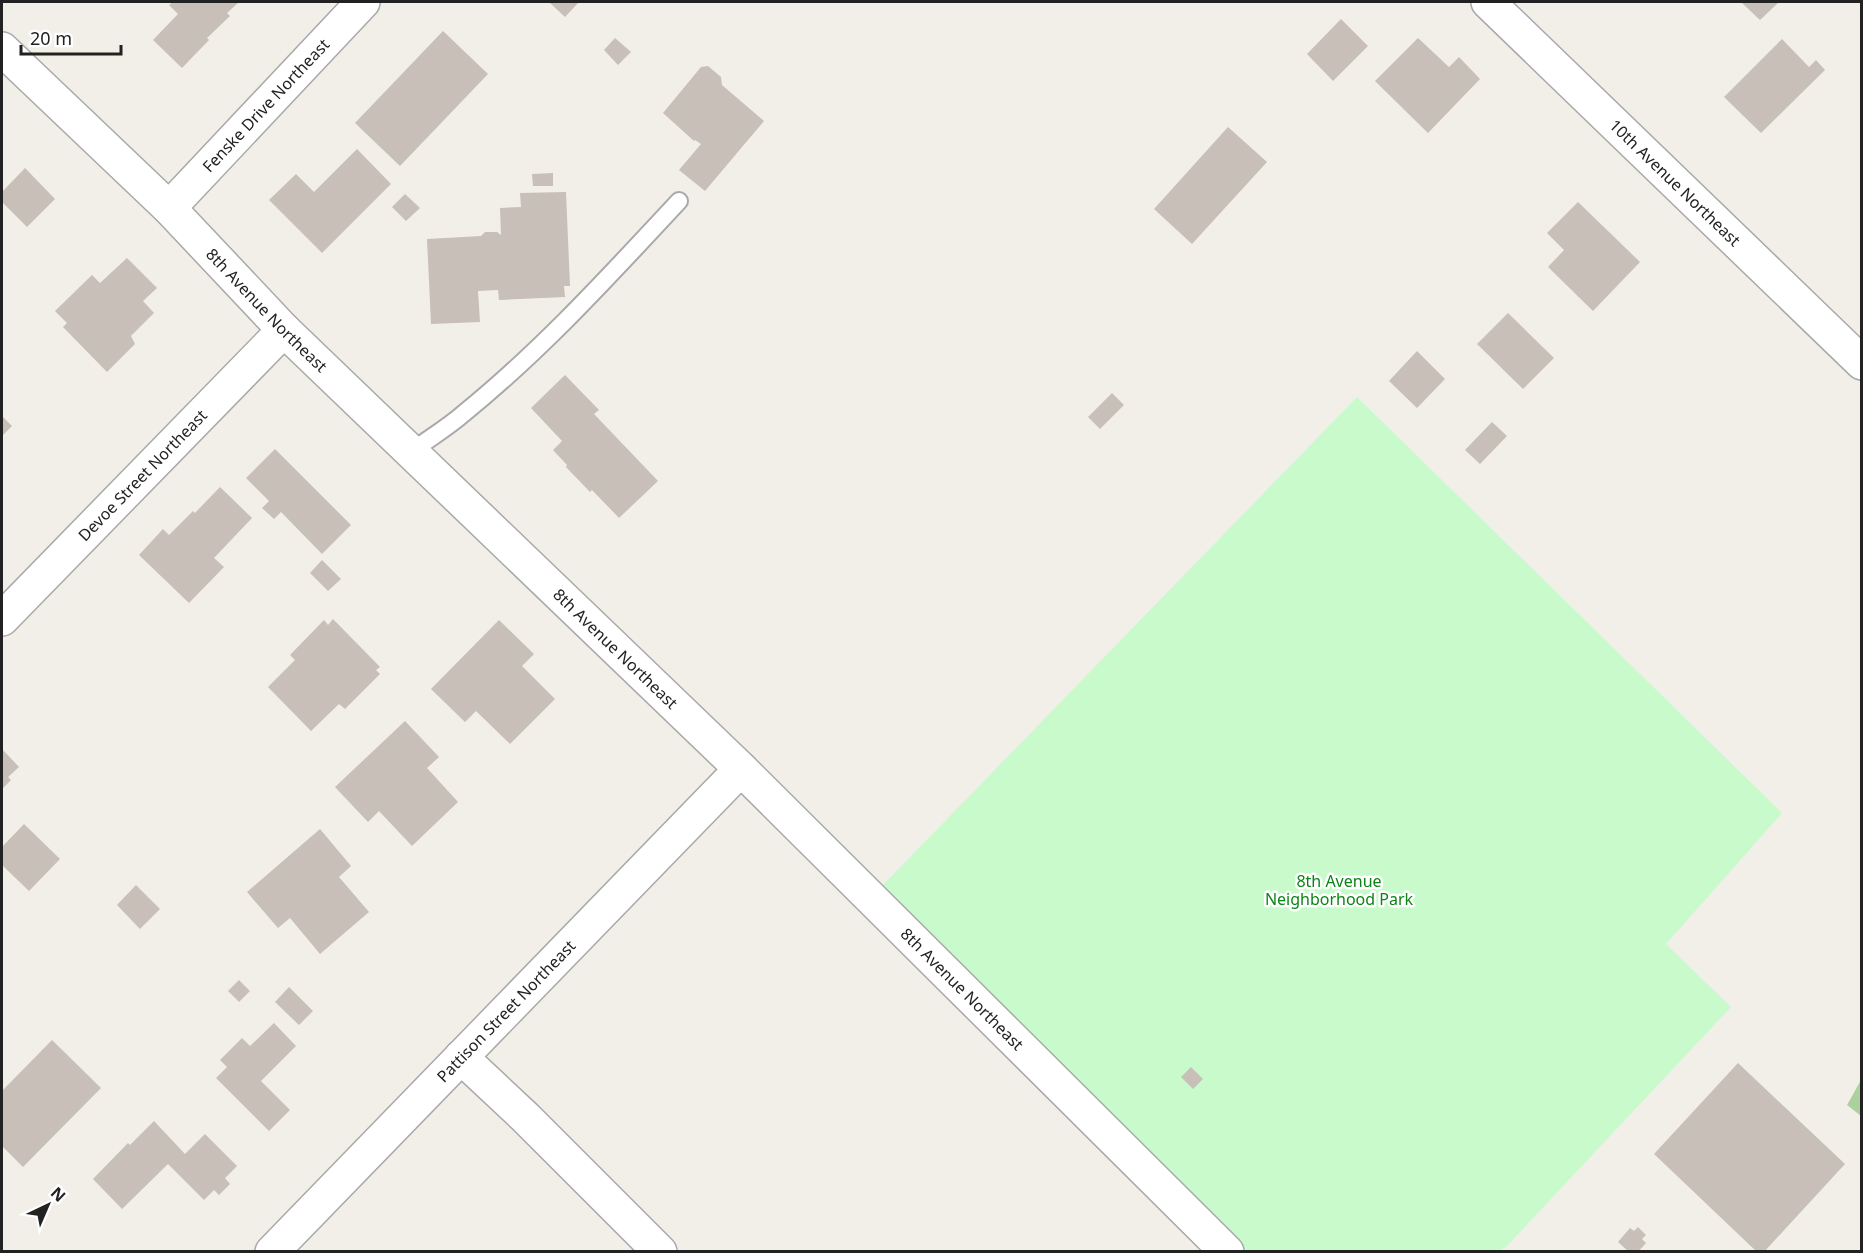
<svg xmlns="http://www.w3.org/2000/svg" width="1863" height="1253" viewBox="0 0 1863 1253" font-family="'Noto Sans',sans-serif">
	<rect width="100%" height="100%" fill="#f2efe9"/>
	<polygon fill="#add19e" points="1861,1080 1861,1116 1847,1105"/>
	<polygon fill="#c8facc" points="1357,397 1782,813 1666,944 1731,1007 1506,1247 1498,1251 1223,1251 880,888"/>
	<g fill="#c7bfb8">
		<polygon points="173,2 239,2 227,13 230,16 207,38 209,40 182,68 153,40 178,14 169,5"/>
		<polygon points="549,2 579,2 565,17"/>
		<polygon points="1741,2 1779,2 1760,20"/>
		<polygon points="1341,19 1368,46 1333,81 1307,54"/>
		<polygon points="443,31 488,74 400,166 355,123"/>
		<polygon points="615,38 631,52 618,65 604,50"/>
		<polygon points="1418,38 1449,67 1459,57 1480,79 1428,133 1375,81"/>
		<polygon points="1782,39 1809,67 1816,60 1825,70 1761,133 1724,97"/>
		<polygon points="708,66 721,77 722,85 764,121 705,191 679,170 701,144 695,140 694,141 663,113 701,67"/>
		<polygon points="1228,127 1267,162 1192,244 1154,209"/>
		<polygon points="357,149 391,184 322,253 269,200 296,174 314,192"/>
		<polygon points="25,168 55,199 27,227 2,202 2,192"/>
		<polygon points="553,173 553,186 533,186 532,174"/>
		<polygon points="566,192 570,286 564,286 565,297 499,300 498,290 478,291 480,322 431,324 427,239 481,236 485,232 497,232 501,235 500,208 521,207 520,193"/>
		<polygon points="405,194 420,208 406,221 392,207"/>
		<polygon points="1578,202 1640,262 1593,311 1548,267 1564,250 1547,233"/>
		<polygon points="127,258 157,288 143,301 154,313 131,336 135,344 107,372 63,327 67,323 55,311 92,275 100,283"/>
		<polygon points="1508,313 1554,358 1523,389 1477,344"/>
		<polygon points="1417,351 1445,379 1417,408 1389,381"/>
		<polygon points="565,375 599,410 594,414 658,481 619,518 592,490 590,492 566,467 567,465 553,450 562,441 531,408"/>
		<polygon points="1112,393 1124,405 1100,429 1088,417"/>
		<polygon points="2,416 12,426 2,436"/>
		<polygon points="1492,422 1507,436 1480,464 1465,450"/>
		<polygon points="275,449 351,525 322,554 281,512 274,519 262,508 269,501 246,478"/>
		<polygon points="220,487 252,518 214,558 224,567 189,603 139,555 163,529 169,535 193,511 195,513"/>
		<polygon points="322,560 341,579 328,591 310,573"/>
		<polygon points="333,619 380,667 376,670 380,674 345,709 339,704 311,731 268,687 295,660 290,655 324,620 328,625"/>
		<polygon points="499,620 534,654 522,666 555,699 510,744 476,711 465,722 431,689"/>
		<polygon points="405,721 439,757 427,768 458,802 412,846 379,811 368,822 335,787"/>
		<polygon points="2,749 19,767 8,777 11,780 2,789"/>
		<polygon points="24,824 60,859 29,891 2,865 2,847"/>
		<polygon points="320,829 351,866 339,877 369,912 320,954 290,918 278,928 247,892"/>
		<polygon points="136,885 160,909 140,929 117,905"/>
		<polygon points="239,980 250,991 239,1002 228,991"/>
		<polygon points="289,987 313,1011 299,1025 275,1002"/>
		<polygon points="274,1023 296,1046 261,1081 290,1110 269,1131 216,1078 227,1067 220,1060 242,1038 250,1046"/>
		<polygon points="52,1040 101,1088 23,1167 2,1146 2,1091"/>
		<polygon points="1738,1063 1845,1164 1764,1252 1757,1252 1654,1154"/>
		<polygon points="1191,1067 1203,1079 1193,1089 1181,1077"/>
		<polygon points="154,1121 185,1154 205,1134 237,1166 225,1178 230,1184 219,1195 214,1190 204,1200 168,1164 122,1209 93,1179 128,1143 130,1145"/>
		<polygon points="1638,1227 1646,1235 1642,1239 1646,1243 1638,1252 1629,1252 1618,1242 1630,1228 1634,1231"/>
	</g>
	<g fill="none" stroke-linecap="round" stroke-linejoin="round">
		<defs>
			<path id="service" d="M411 452C428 439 447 428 463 414 542 350 610 275 679 201"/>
			<g id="minor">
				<path id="s1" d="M1488 2 1862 363"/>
				<path id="s2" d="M2 49 169 208 284 330 741 769 1227 1252"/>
				<path id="s3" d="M169 208 363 2"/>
				<path id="s4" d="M2 619 284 330"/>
				<polyline points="461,1057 525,1117 660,1252"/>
				<path id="s5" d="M272 1252 741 769"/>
			</g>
		</defs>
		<use href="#service" stroke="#a9a9a9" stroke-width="20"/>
		<use href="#minor" stroke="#a9a9a9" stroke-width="36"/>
		<use href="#service" stroke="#fff" stroke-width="16"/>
		<use href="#minor" stroke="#fff" stroke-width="33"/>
	</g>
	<g text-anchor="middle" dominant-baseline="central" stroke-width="5" stroke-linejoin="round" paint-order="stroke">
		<g font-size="16" fill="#222" stroke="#fff">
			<text stroke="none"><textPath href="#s3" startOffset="141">Fenske Drive Northeast</textPath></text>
			<text stroke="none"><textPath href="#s1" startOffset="260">10th Avenue Northeast</textPath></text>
			<text stroke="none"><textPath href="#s2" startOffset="372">8th Avenue Northeast</textPath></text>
			<text stroke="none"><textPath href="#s4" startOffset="201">Devoe Street Northeast</textPath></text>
			<text stroke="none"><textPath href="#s2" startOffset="858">8th Avenue Northeast</textPath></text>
			<text stroke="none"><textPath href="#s2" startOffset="1344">8th Avenue Northeast</textPath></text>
			<text stroke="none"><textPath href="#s5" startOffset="336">Pattison Street Northeast</textPath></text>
		</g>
		<g font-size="16" fill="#0c8416" stroke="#fff">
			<text x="1339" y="881">8th Avenue<tspan x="1339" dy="18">Neighborhood Park</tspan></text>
		</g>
	</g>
	<rect width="1863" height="1253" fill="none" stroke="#222222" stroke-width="6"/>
	<g transform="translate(48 1205) rotate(44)" stroke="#ffffff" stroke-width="4.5" paint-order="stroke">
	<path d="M0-4.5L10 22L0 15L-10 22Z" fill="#222222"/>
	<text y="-9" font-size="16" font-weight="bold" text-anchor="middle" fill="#222222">N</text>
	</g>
	<path d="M21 45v9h100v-9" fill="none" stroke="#222222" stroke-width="3"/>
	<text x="30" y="45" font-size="18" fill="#222222" stroke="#ffffff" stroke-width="4.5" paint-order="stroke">20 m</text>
</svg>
